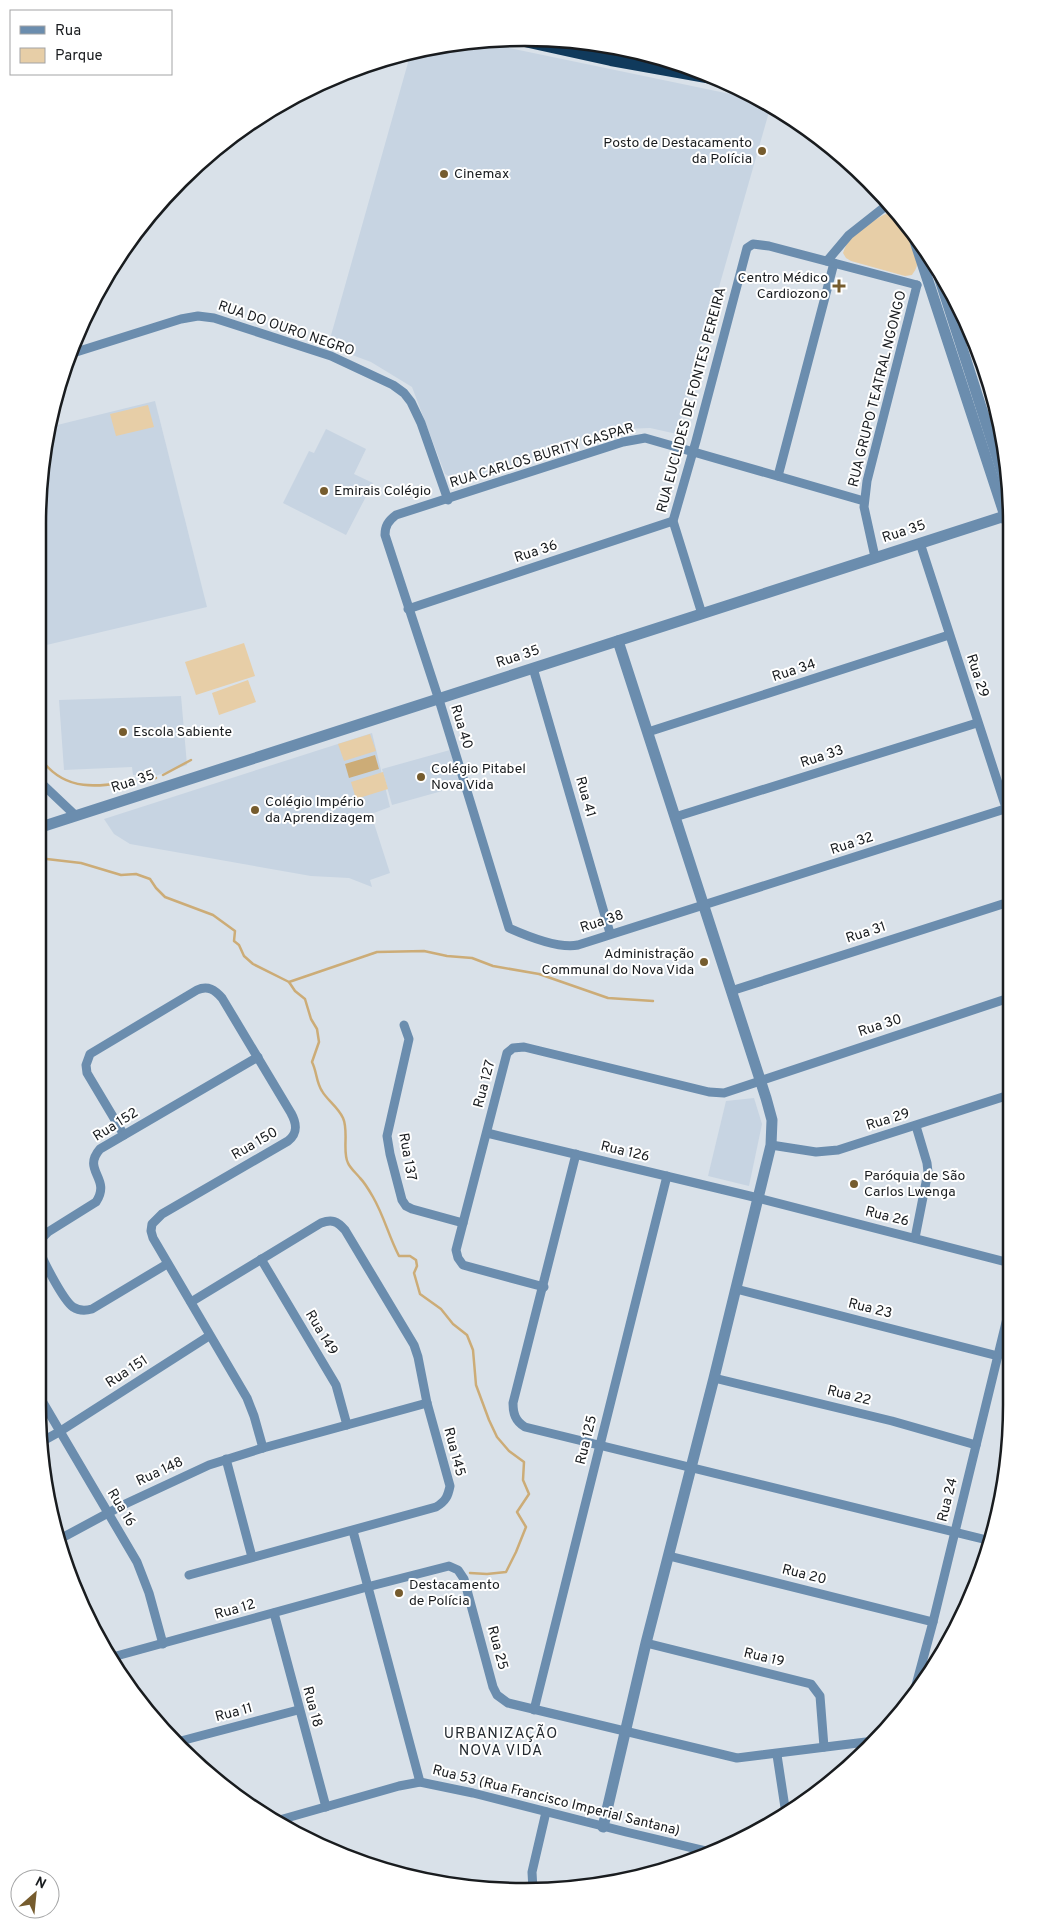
<svg xmlns="http://www.w3.org/2000/svg" width="1049" height="1929" viewBox="0 0 1049 1929" font-family="Overpass,sans-serif">
	<rect width="100%" height="100%" fill="#d9e1e9"/>
	<g fill="#c7d4e2">
		<polygon points="475,41 764,101 771,105 677,434 650,428 623,429 567,445 462,483 445,474 412,387 371,362 328,346 411,52"/>
		<polygon points="155,401 207,607 38,647 39,493 49,427"/>
		<polygon points="326,429 366,449 354,474 373,483 346,535 283,503 309,451 314,453"/>
		<polygon points="181,696 187,765 155,776 133,775 132,767 64,770 59,700"/>
		<polygon points="372,733 390,807 371,814 390,873 370,880 372,887 349,878 311,876 130,844 114,834 104,819"/>
		<polygon points="450,750 460,786 392,805 382,769"/>
		<polygon points="754,1098 762,1124 749,1186 708,1176 726,1101"/>
	</g>
	<g fill="#e7cea7">
		<path d="M889 212C902 215 917 251 917 264 917 268 914 272 912 275L905 276 851 261 846 258 843 253C850 232 871 222 889 212Z"/>
		<polygon points="148,405 154,427 116,436 110,414"/>
		<polygon points="244,643 255,676 196,695 185,662"/>
		<polygon points="248,680 256,702 219,715 212,693"/>
		<polygon points="370,734 376,751 344,761 338,744"/>
		<polygon points="383,772 388,789 356,799 351,782"/>
	</g>
	<polygon fill="#ccac77" points="375,755 379,769 349,778 345,764"/>
	<g fill="none" stroke-linecap="round" stroke-linejoin="round">
		<g stroke="#ccac77" stroke-width="2.5">
			<path d="M44 763C69 793 101 786 135 781"/>
			<polyline points="163,775 191,760"/>
			<polyline points="140,780 156,778"/>
			<path d="M38 858 81 863 121 875 136 874 150 879 156 888 165 897 213 915 235 931 234 941 239 945 244 956 253 964 289 982 295 991 305 999 311 1019 317 1029 319 1042 312 1062C317 1072 316 1082 322 1091 327 1100 338 1107 343 1118 349 1131 342 1152 348 1163 350 1168 356 1173 360 1178 365 1183 369 1190 373 1197 384 1216 389 1237 399 1256H410L416 1260 417 1266 414 1273 420 1294 441 1309 453 1324 467 1335 473 1350 476 1385 489 1420 497 1437 509 1451 524 1462 523 1480 529 1494 517 1512 526 1527 516 1552 506 1572 487 1574 470 1573"/>
			<polyline points="289,982 377,952 424,951 447,956 472,958 493,966 539,974 608,998 653,1001"/>
		</g>
		<g stroke="#6b8dae" stroke-width="9">
			<polyline points="827,261 849,235 887,205"/>
			<polyline points="73,353 181,319 198,316 214,318 331,356 393,385 404,393 411,402 421,423 448,500"/>
			<polyline points="778,476 834,263"/>
			<path d="M864 501 645 438 623 442 396 515C388 521 385 526 385 535L440 703 509 928C527 936 559 949 578 945L1008 808"/>
			<polyline points="920,543 1009,817"/>
			<polyline points="875,557 864,507 867,481 917,285"/>
			<polyline points="408,609 673,521"/>
			<polyline points="702,614 673,521 696,441 747,248 753,244 769,246 917,285"/>
			<polyline points="533,668 610,933"/>
			<polyline points="648,732 949,635"/>
			<polyline points="38,780 76,816"/>
			<polyline points="675,817 977,723"/>
			<polyline points="731,991 1009,902"/>
			<polyline points="404,1025 409,1039 387,1136 390,1154 402,1200 406,1206 412,1209 463,1223"/>
			<polyline points="487,1133 758,1198 1010,1263"/>
			<path d="M124 1135 87 1073 86 1065 90 1054 197 990C208 985 215 990 222 998L291 1113C297 1124 298 1133 288 1141L162 1214 152 1224 151 1231 153 1238 247 1398 254 1416 263 1448"/>
			<polyline points="771,1145 816,1152 838,1150 1009,1095"/>
			<path d="M576 1154 513 1403C513 1413 515 1421 525 1427L991 1541"/>
			<polyline points="915,1238 928,1172 927,1163 916,1126"/>
			<polyline points="261,1259 336,1385 347,1425"/>
			<path d="M167 1264 92 1309C85 1311 79 1311 73 1307 64 1301 38 1254 39 1245 40 1239 44 1236 48 1232L96 1202C112 1178 81 1171 100 1149L258 1057"/>
			<polyline points="544,1287 463,1265 458,1258 456,1250 507,1053 513,1048 524,1047 709,1092 724,1093 1009,998"/>
			<polyline points="736,1289 998,1356"/>
			<polyline points="714,1378 892,1421 976,1445"/>
			<polyline points="38,1394 137,1562 149,1593 163,1644"/>
			<polyline points="41,1442 59,1432 209,1336"/>
			<polyline points="226,1459 252,1557"/>
			<polyline points="353,1531 420,1782"/>
			<polyline points="58,1540 123,1505 209,1465 263,1448 427,1403"/>
			<polyline points="669,1556 933,1622"/>
			<path d="M189 1575 436 1507C446 1501 448 1496 450 1486L427 1403 418 1357 414 1345 345 1230C337 1221 332 1219 321 1223L191 1302"/>
			<polyline points="274,1613 326,1807"/>
			<polyline points="646,1643 811,1684 820,1696 824,1747"/>
			<polyline points="109,1658 367,1587 449,1566 458,1570 464,1579 493,1687 497,1695 508,1703 737,1758 874,1741"/>
			<polyline points="912,1700 933,1622 1010,1306"/>
			<polyline points="534,1710 667,1176"/>
			<polyline points="177,1742 298,1710"/>
			<polyline points="777,1755 786,1814"/>
			<polyline points="276,1821 399,1786 420,1782 473,1793 626,1832 714,1853"/>
			<polyline points="533,1890 532,1872 546,1812"/>
		</g>
		<g stroke="#6b8dae" stroke-width="11">
			<polyline points="913,235 1008,525"/>
			<polyline points="936,267 1007,488"/>
			<polyline points="38,828 1008,515"/>
			<polyline points="603,1827 646,1643 714,1378 771,1145 772,1120 766,1098 618,641"/>
		</g>
		<polyline stroke="#103a5c" stroke-width="14" points="520,39 611,59 712,77"/>
	</g>
	<g fill="#765c2e" stroke="#fff" stroke-width="2">
		<circle cx="762" cy="151" r="5"/>
		<circle cx="444" cy="174" r="5"/>
		<path d="M836.5 278.5h5v5h5v5h-5v5h-5v-5h-5v-5h5z"/>
		<circle cx="324" cy="491" r="5"/>
		<circle cx="123" cy="732" r="5"/>
		<circle cx="421" cy="777" r="5"/>
		<circle cx="255" cy="810" r="5"/>
		<circle cx="704" cy="962" r="5"/>
		<circle cx="854" cy="1184" r="5"/>
		<circle cx="399" cy="1593" r="5"/>
	</g>
	<g text-anchor="middle" dominant-baseline="central" stroke-width="4" stroke-linejoin="round" paint-order="stroke">
		<g font-size="14" fill="#191c1f" stroke="#fff" text-anchor="start">
			<text x="752" y="143" text-anchor="end">Posto de Destacamento<tspan x="752" dy="16">da Polícia</tspan></text>
			<text x="454" y="174">Cinemax</text>
			<text x="828" y="278" text-anchor="end">Centro Médico<tspan x="828" dy="16">Cardiozono</tspan></text>
			<text x="334" y="491">Emirais Colégio</text>
			<text x="133" y="732">Escola Sabiente</text>
			<text x="431" y="769">Colégio Pitabel<tspan x="431" dy="16">Nova Vida</tspan></text>
			<text x="265" y="802">Colégio Império<tspan x="265" dy="16">da Aprendizagem</tspan></text>
			<text x="694" y="954" text-anchor="end">Administração<tspan x="694" dy="16">Communal do Nova Vida</tspan></text>
			<text x="864" y="1176">Paróquia de São<tspan x="864" dy="16">Carlos Lwenga</tspan></text>
			<text x="409" y="1585">Destacamento<tspan x="409" dy="16">de Polícia</tspan></text>
		</g>
		<g font-size="14" fill="#191c1f" stroke="#fff">
			<text transform="translate(286 329) rotate(19)">RUA DO OURO NEGRO</text>
			<text transform="translate(878 389) rotate(-76)">RUA GRUPO TEATRAL NGONGO</text>
			<text transform="translate(692 400) rotate(-75)">RUA EUCLIDES DE FONTES PEREIRA</text>
			<text transform="translate(542 456) rotate(-17)">RUA CARLOS BURITY GASPAR</text>
			<text transform="translate(904 532) rotate(-18)">Rua 35</text>
			<text transform="translate(536 552) rotate(-18)">Rua 36</text>
			<text transform="translate(518 657) rotate(-18)">Rua 35</text>
			<text transform="translate(794 671) rotate(-18)">Rua 34</text>
			<text transform="translate(977 676) rotate(72)">Rua 29</text>
			<text transform="translate(461 727) rotate(73)">Rua 40</text>
			<text transform="translate(822 757) rotate(-18)">Rua 33</text>
			<text transform="translate(133 782) rotate(-18)">Rua 35</text>
			<text transform="translate(585 797) rotate(74)">Rua 41</text>
			<text transform="translate(852 844) rotate(-18)">Rua 32</text>
			<text transform="translate(602 922) rotate(-18)">Rua 38</text>
			<text transform="translate(866 933) rotate(-18)">Rua 31</text>
			<text transform="translate(880 1026) rotate(-18)">Rua 30</text>
			<text transform="translate(485 1084) rotate(-75)">Rua 127</text>
			<text transform="translate(888 1120) rotate(-17)">Rua 29</text>
			<text transform="translate(116 1125) rotate(-32)">Rua 152</text>
			<text transform="translate(255 1144) rotate(-30)">Rua 150</text>
			<text transform="translate(625 1152) rotate(13)">Rua 126</text>
			<text transform="translate(407 1157) rotate(80)">Rua 137</text>
			<text transform="translate(887 1217) rotate(14)">Rua 26</text>
			<text transform="translate(870 1309) rotate(14)">Rua 23</text>
			<text transform="translate(321 1333) rotate(59)">Rua 149</text>
			<text transform="translate(127 1372) rotate(-33)">Rua 151</text>
			<text transform="translate(849 1396) rotate(14)">Rua 22</text>
			<text transform="translate(587 1440) rotate(-76)">Rua 125</text>
			<text transform="translate(454 1452) rotate(75)">Rua 145</text>
			<text transform="translate(160 1472) rotate(-25)">Rua 148</text>
			<text transform="translate(948 1500) rotate(-76)">Rua 24</text>
			<text transform="translate(121 1508) rotate(59)">Rua 16</text>
			<text transform="translate(804 1575) rotate(14)">Rua 20</text>
			<text transform="translate(235 1610) rotate(-16)">Rua 12</text>
			<text transform="translate(497 1648) rotate(75)">Rua 25</text>
			<text transform="translate(764 1658) rotate(14)">Rua 19</text>
			<text transform="translate(312 1707) rotate(75)">Rua 18</text>
			<text transform="translate(234 1713) rotate(-15)">Rua 11</text>
			<text transform="translate(556 1801) rotate(14)">Rua 53 (Rua Francisco Imperial Santana)</text>
		</g>
		<g font-size="15" letter-spacing="1" fill="#242a30" stroke="#fff">
			<text x="501" y="1734">URBANIZAÇÃO<tspan x="501" dy="17">NOVA VIDA</tspan></text>
		</g>
	</g>
	<path d="M0 0H1049V1929H0ZM524 46H525A478 478 0 0 1 1003 524V1405A478 478 0 0 1 525 1883H524A478 478 0 0 1 46 1405V524A478 478 0 0 1 524 46Z" fill="#fff" fill-rule="evenodd"/>
	<path fill="none" stroke="#191c1f" stroke-width="2.5" d="M524 46H525A478 478 0 0 1 1003 524V1405A478 478 0 0 1 525 1883H524A478 478 0 0 1 46 1405V524A478 478 0 0 1 524 46Z"/>
	<rect x="10" y="10" width="162" height="65" fill="#ffffff" stroke="#a3a4a5"/>
	<rect x="20" y="26" width="25" height="8" fill="#6b8dae" stroke="#a3a4a5"/>
	<text x="55" y="35" font-size="15" fill="#191c1f">Rua</text>
	<rect x="20" y="48" width="25" height="15" fill="#e7cea7" stroke="#a3a4a5"/>
	<text x="55" y="60" font-size="15" fill="#191c1f">Parque</text>
	<g transform="translate(35 1894) rotate(27)"><circle r="24" fill="#ffffff" stroke="#a3a4a5"/>
	<path d="M0-4L9 19L0 12L-9 19Z" fill="#765c2e"/>
	<text y="-8" font-size="14" font-weight="bold" text-anchor="middle" fill="#191c1f">N</text>
	</g>
</svg>
